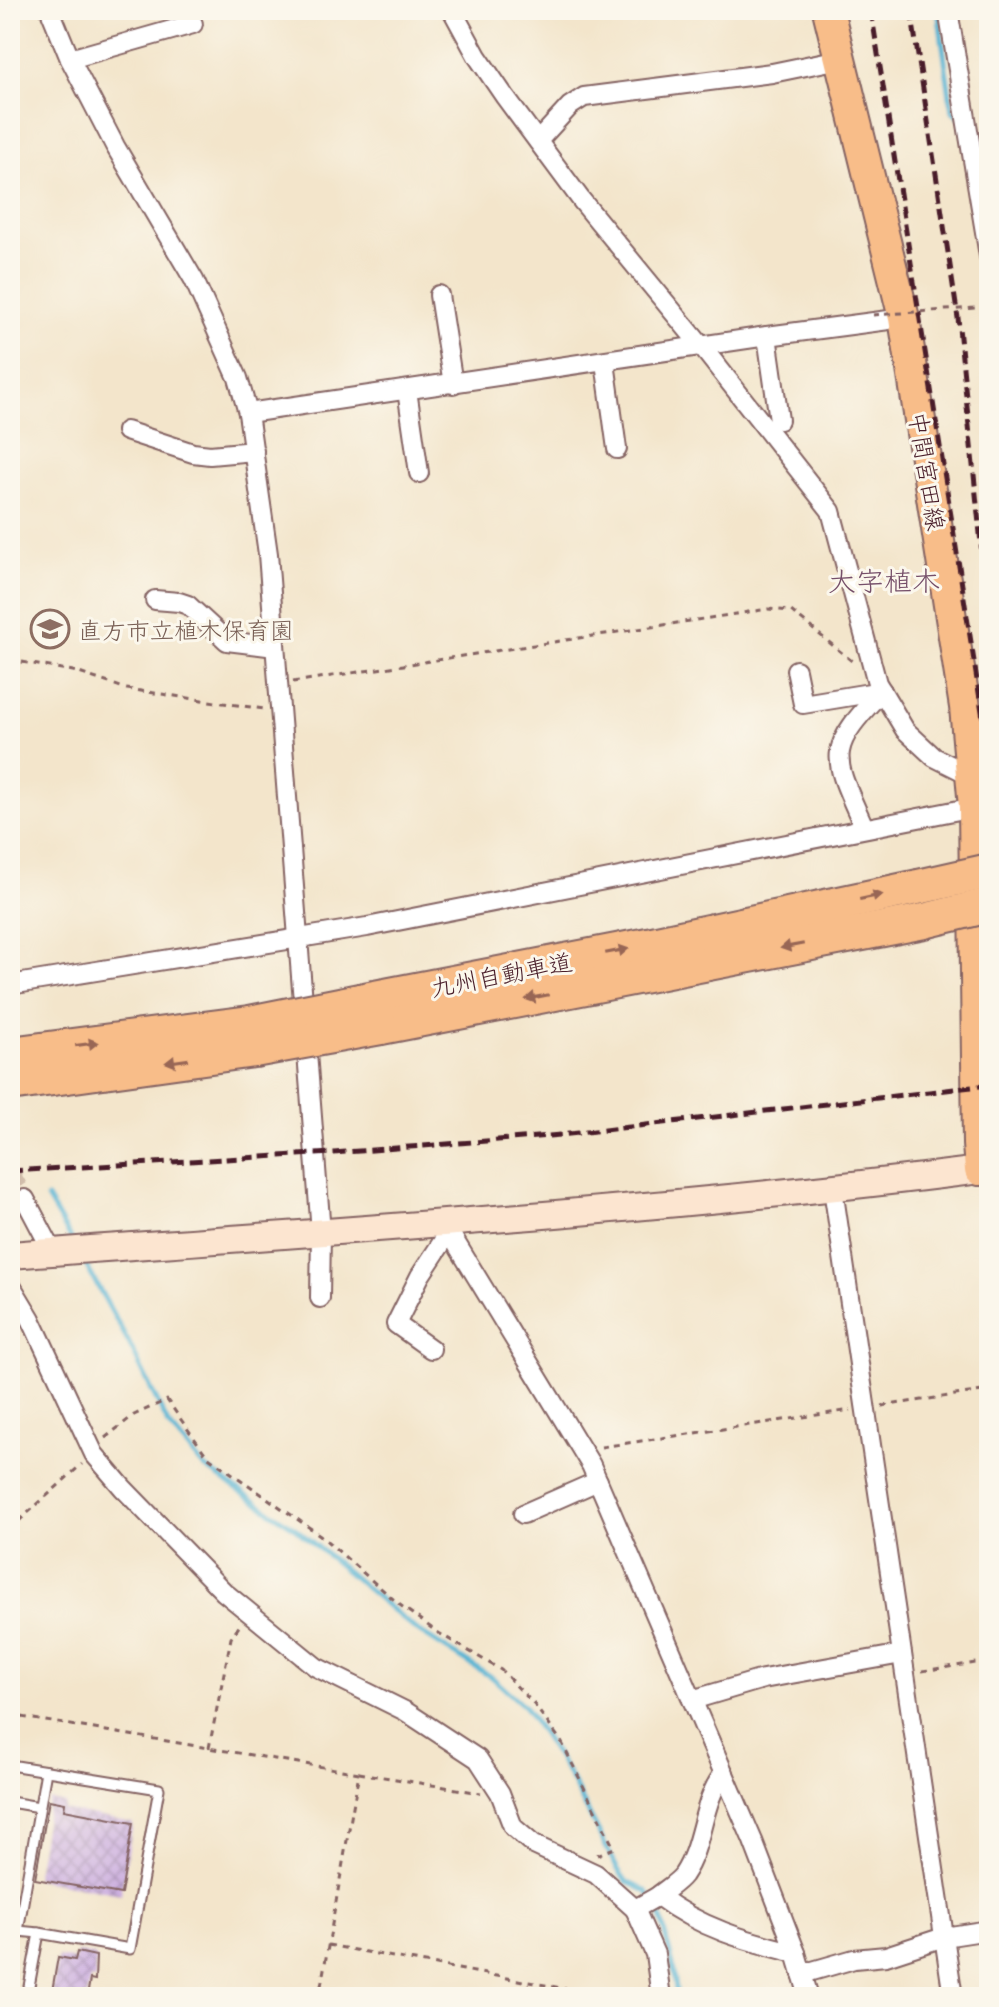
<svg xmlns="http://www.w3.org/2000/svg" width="999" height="2007" viewBox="0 0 999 2007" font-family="Mali,'Klee One',sans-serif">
	<defs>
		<pattern id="building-cross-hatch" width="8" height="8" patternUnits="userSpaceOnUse" patternTransform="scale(2)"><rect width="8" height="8" fill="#c9aadf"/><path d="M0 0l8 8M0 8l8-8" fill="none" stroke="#a58ab5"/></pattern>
	</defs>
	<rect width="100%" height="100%" fill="#fbf7ec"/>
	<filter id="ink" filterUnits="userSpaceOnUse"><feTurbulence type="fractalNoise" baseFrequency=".0125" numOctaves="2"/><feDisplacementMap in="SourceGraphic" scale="16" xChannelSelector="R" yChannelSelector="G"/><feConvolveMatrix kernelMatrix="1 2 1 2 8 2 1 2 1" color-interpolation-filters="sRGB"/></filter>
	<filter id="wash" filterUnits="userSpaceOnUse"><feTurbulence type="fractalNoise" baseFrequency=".006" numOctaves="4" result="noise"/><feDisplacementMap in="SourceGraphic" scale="32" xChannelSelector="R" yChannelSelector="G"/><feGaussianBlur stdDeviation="1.8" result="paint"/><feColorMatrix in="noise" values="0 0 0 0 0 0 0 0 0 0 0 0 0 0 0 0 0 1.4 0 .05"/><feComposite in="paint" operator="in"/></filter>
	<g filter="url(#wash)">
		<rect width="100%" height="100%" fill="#f3e5cb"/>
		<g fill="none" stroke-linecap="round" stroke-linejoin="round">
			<g stroke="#54b2d2" stroke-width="5">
				<polyline points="938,10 952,111 959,117"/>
				<polyline points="975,132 989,146"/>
				<polyline points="10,1134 14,1141"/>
				<polyline points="47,1198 73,1242"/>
				<polyline points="82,1258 128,1341 168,1424 204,1467 295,1528 415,1629 494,1679 525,1707 570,1777 617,1868 627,1882 646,1891 649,1895"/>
				<polyline points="654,1904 659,1910 673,1965 677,1997"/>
			</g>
		</g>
		<g id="blocks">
			<g fill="url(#building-cross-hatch)">
				<polygon points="49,1800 65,1803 64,1810 133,1823 121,1894 35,1879"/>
				<polygon points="77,1952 96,1956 95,1980 90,1979 87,1997 51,1997 58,1957 75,1960"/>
			</g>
		</g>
	</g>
	<g filter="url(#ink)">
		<use href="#blocks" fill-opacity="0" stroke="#856463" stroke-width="2"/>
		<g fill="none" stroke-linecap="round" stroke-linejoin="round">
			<polyline stroke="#d1bdab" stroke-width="18" stroke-dasharray="18 9" stroke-linecap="butt" points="10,1172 25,1199"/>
			<defs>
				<g id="lane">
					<polyline points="10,1765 159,1789 130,1949 39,1933 27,1997"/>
					<polyline points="10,1802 39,1807"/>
					<polyline points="39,1933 18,1931 46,1771"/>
				</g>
				<g id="street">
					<polyline points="50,10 70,59 115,146 194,280 238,378 248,413 268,554 321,1232 320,1298"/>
					<polyline points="452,10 477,56 505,97 582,201 702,347 831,511 877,683 905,730 934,757 972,776"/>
					<polyline points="591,10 592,13 599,10"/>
					<polyline points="948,10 989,256"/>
					<polyline points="70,59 193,24"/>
					<polyline points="538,141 570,106 584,97 772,73 840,59"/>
					<polyline points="439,295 453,384"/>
					<polyline points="767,336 779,420"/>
					<polyline points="605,362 617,449"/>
					<polyline points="407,390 419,473"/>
					<polyline points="248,413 767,336 904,318"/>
					<polyline points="126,431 193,453 210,455 254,451"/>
					<polyline points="155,600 179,602 188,605 227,641 275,647"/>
					<polyline points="796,670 803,704 882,691"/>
					<path d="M864 827C832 755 825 751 882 691"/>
					<polyline points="10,985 367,927 974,807"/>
					<polyline points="833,1189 953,1997"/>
					<polyline points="25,1199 53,1252"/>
					<polyline points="445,1225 591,1465 753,1841 796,1953 809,1997"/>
					<path d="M10 1284 31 1319 94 1454 123 1488 224 1592 316 1667 405 1711 478 1759 500 1793 513 1827 534 1845 596 1874 635 1909 658 1896C700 1928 746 1941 796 1953"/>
					<polyline points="431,1349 396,1324 420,1276 449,1232"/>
					<polyline points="523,1514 598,1481"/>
					<polyline points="692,1700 763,1679 902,1654"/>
					<path d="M658 1896C666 1889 677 1883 683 1875 704 1844 701 1802 724 1773"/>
					<polyline points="635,1909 655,1954 661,1997"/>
					<polyline points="802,1974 854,1959 886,1956 944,1937 989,1930"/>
				</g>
				<path id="secondary" d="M10 1255C334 1231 658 1211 980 1170"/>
				<polyline id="primary" points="828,10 904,318 965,707 974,807 978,1144 980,1170 989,1169"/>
				<g id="highway">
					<polyline points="375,998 648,945 918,887"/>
					<polyline points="381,1027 924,921"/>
					<polyline points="10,1054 250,1023"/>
					<polyline points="10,1084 254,1050"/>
				</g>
			</defs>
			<use href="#lane" stroke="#856463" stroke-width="13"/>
			<use href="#street" stroke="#856463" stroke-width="22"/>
			<use href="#secondary" stroke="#856463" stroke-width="30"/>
			<use href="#primary" stroke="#856463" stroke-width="34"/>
			<use href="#highway" stroke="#856463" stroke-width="38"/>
			<g stroke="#856463" stroke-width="3" stroke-dasharray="6 6" stroke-linecap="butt">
				<polyline points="10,660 73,671 127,689 264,709"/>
				<polyline points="293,682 768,609 791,611 853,662"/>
				<polyline points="882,1406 989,1390"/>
				<polyline points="105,1438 134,1415 167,1400 207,1456 320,1535 400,1605 437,1632 501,1670 533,1703 561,1741 614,1848 597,1855"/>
				<polyline points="601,1447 851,1410"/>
				<polyline points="10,1529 82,1464"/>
				<polyline points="922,1671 989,1661"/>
				<polyline points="10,1715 359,1773 319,1997"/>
				<polyline points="209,1748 231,1638 240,1625"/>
				<polyline points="359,1773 481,1793"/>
				<polyline points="328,1945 610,1997"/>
			</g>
			<use href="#lane" stroke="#fff" stroke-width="9"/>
			<use href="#street" stroke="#fff" stroke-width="18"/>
			<use href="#secondary" stroke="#fce5d0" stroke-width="26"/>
			<use href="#primary" stroke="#f8bd89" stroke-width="30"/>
			<use href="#highway" stroke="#f8bd89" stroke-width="34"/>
			<g stroke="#4a1f2b" stroke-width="5" stroke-dasharray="12 6" stroke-linecap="butt">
				<polyline points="871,10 989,756"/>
				<polyline points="911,10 958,318 989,622"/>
				<polyline points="10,1171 334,1153 561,1135 989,1085"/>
			</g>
			<defs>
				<g id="highway-bridge">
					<polyline points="918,887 989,871"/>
					<polyline points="924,921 989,905"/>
					<polyline points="250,1023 375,998"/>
					<polyline points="254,1050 381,1027"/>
				</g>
			</defs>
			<use href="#highway-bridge" stroke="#856463" stroke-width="38" stroke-linecap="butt"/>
			<polyline stroke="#856463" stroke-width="3" stroke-dasharray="6 6" stroke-linecap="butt" points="873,315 989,307"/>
			<use href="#highway-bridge" stroke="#f8bd89" stroke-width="34"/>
		</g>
		<defs><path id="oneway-solid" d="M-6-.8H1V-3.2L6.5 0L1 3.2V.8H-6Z" transform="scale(2)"/></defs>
		<g fill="#986655">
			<use href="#oneway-solid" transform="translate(871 897) rotate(-12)"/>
			<use href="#oneway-solid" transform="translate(792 946) rotate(169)"/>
			<use href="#oneway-solid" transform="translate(617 951) rotate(-11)"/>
			<use href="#oneway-solid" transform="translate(537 997) rotate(169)"/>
			<use href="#oneway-solid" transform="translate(87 1044) rotate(-8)"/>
			<use href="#oneway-solid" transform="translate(177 1061) rotate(172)"/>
		</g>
	</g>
	<defs>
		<symbol id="school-ring" viewBox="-11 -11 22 22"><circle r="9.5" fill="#fbf7ec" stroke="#8d6e63" stroke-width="1.5"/><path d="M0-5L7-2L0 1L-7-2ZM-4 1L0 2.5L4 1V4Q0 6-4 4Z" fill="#8d6e63"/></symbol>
	</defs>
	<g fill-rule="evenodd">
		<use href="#school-ring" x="28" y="607" width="44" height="44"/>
	</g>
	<g text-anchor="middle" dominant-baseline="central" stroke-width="6" stroke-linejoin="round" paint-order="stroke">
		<g font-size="24" fill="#4a1f2b" stroke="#fbf7ec">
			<text transform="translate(928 471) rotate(81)">中間宮田線</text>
			<text transform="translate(501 974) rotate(-11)">九州自動車道</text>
		</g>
		<g font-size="24" fill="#785e54" stroke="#fbf7ec" text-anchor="start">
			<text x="78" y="629">直方市立植木保育園</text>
		</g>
		<g font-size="28" fill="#76506a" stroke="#fbf7ec">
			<text x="884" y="580">大字植木</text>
		</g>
	</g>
	<rect width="999" height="2007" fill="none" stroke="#fbf7ec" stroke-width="40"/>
</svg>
